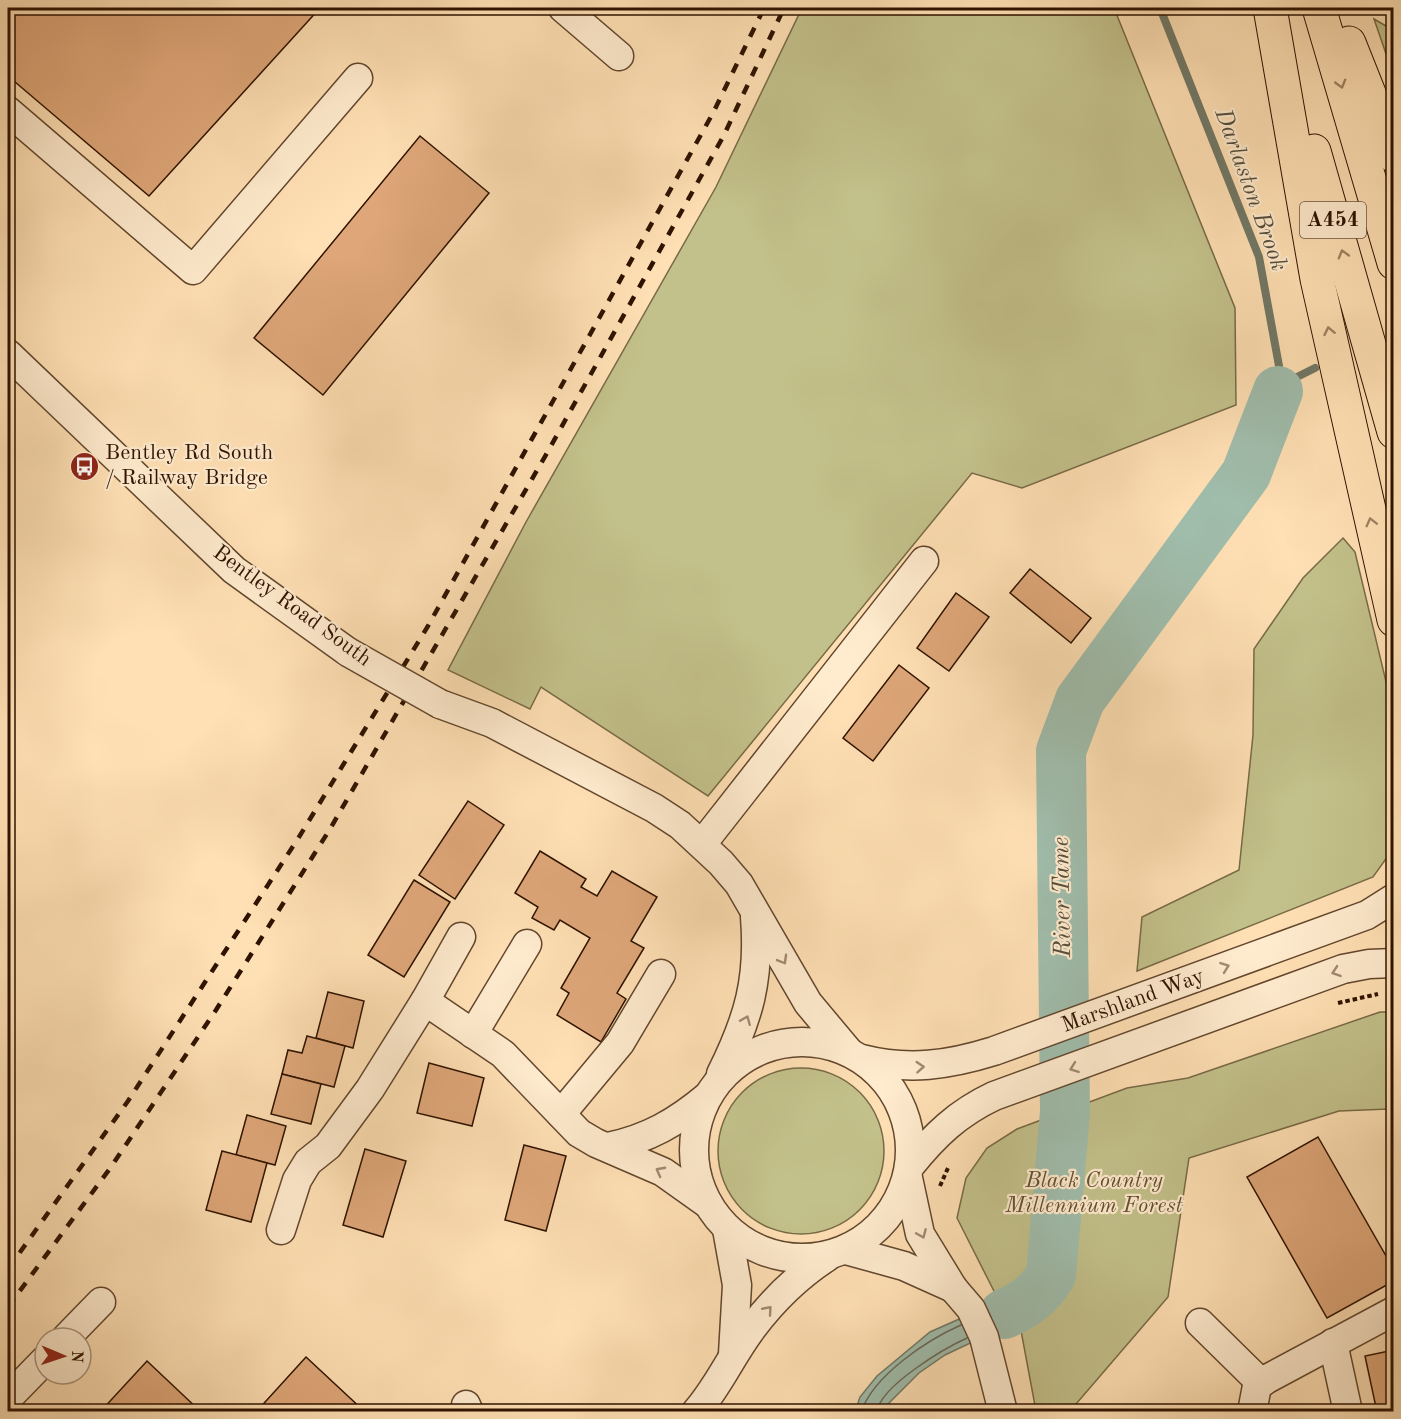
<svg xmlns="http://www.w3.org/2000/svg" width="1401" height="1419" viewBox="0 0 1401 1419" font-family="'Old Standard TT',serif">
	<rect width="100%" height="100%" fill="#ffe0b4"/>
	<filter id="stains"><feTurbulence type="fractalNoise" baseFrequency=".00333" numOctaves="4"/><feColorMatrix values="0 0 0 0 .2 0 0 0 0 .09 0 0 0 0 .02 0 0 0 .5 -.17"/></filter>
	<radialGradient id="worn" r=".72"><stop offset=".6" stop-color="#630" stop-opacity="0"/><stop offset="1" stop-color="#630" stop-opacity=".3"/></radialGradient>
	<g fill="#c3c18b" stroke="#786a46" stroke-width="1.5">
		<polygon points="802,8 1114,8 1235,308 1236,405 1022,488 972,473 708,796 541,687 530,709 448,670 526,522 716,187"/>
		<polygon points="1374,19 1393,30 1393,74"/>
		<polygon points="1343,538 1355,552 1394,715 1393,849 1373,877 1137,971 1142,917 1239,870 1253,735 1254,649 1303,578"/>
		<polygon points="1380,1012 1393,1012 1393,1120 1389,1109 1339,1111 1189,1158 1168,1297 1070,1411 1036,1411 1019,1320 1045,1303 1040,1264 1028,1285 999,1301 957,1218 966,1178 987,1148 1017,1129 1127,1088 1188,1078"/>
		<circle cx="801" cy="1151" r="83"/>
	</g>
	<polygon fill="#a0bdac" stroke="#727967" stroke-width="1.5" points="1040,1264 1064,1278 1045,1303 1019,1320 945,1355 919,1373 881,1411 855,1412 860,1397 877,1376 930,1332 1009,1297 1028,1285"/>
	<g fill="none" stroke-linecap="round" stroke-linejoin="round">
		<g stroke="#676856" stroke-width="1.5">
			<polyline points="990,1312 1031,1290 1042,1273 1054,1279 1041,1298 996,1325"/>
			<path d="M861 1412C874 1375 927 1340 961 1325"/>
			<path d="M877 1412C880 1386 945 1348 967 1338"/>
		</g>
		<g stroke="#727967" stroke-width="8">
			<polyline points="1160,8 1259,257 1279,366 1278,391"/>
			<polyline points="1278,391 1293,379 1315,368"/>
		</g>
		<path stroke="#a0bdac" stroke-width="50" d="M1004 1314C1025 1305 1039 1295 1051 1275L1065 1112 1061 751 1080 700 1246 474 1278 391"/>
	</g>
	<g fill="#dfa779" stroke="#2e1200" stroke-width="1.5">
		<polygon points="8,8 320,8 149,196 8,76"/>
		<polygon points="420,136 489,193 323,395 254,338"/>
		<polygon points="1030,569 1091,618 1071,643 1010,593"/>
		<polygon points="956,593 989,617 949,671 917,648"/>
		<polygon points="899,665 929,688 873,761 843,738"/>
		<polygon points="468,801 504,825 455,899 419,875"/>
		<polygon points="540,851 586,879 581,887 597,896 612,871 657,897 631,941 644,948 617,993 626,999 601,1042 557,1015 569,993 561,988 590,938 560,920 554,930 532,918 538,907 515,893"/>
		<polygon points="414,880 450,902 404,977 368,955"/>
		<polygon points="328,992 364,1001 353,1048 316,1038"/>
		<polygon points="307,1036 345,1046 334,1087 282,1074 288,1050 302,1053"/>
		<polygon points="429,1063 484,1078 472,1126 417,1113"/>
		<polygon points="282,1074 321,1084 311,1124 271,1114"/>
		<polygon points="247,1115 286,1126 275,1165 236,1155"/>
		<polygon points="1318,1137 1394,1270 1394,1281 1327,1318 1247,1177"/>
		<polygon points="524,1145 566,1156 546,1231 505,1220"/>
		<polygon points="365,1149 406,1161 383,1237 343,1225"/>
		<polygon points="222,1151 267,1163 251,1222 206,1210"/>
		<polygon points="1394,1350 1394,1412 1377,1412 1365,1356"/>
		<polygon points="306,1357 365,1412 256,1412"/>
		<polygon points="147,1361 201,1412 100,1412"/>
	</g>
	<g fill="none" stroke-linecap="round" stroke-linejoin="round">
		<defs>
			<g id="minor">
				<polyline points="563,8 619,56"/>
				<polyline points="8,111 193,270 358,78"/>
				<polyline points="8,354 234,570 348,652"/>
				<polyline points="440,704 492,723 654,808 680,825 721,863 739,884 808,1003 849,1052"/>
				<polyline points="702,844 924,561"/>
				<polyline points="425,1001 503,1054 579,1133 596,1143 663,1172 708,1204"/>
				<polyline points="473,1034 527,944"/>
				<circle cx="802" cy="1150" r="108"/>
				<path d="M862 1059C909 1071 949 1065 994 1051L1367 915 1394 898"/>
				<path d="M721 1074C749 1018 760 979 755 917"/>
				<polyline points="561,1114 620,1043 661,974"/>
				<path d="M608 1147C648 1139 677 1122 708 1096"/>
				<path d="M910 1166C935 1135 958 1113 994 1096L1343 969 1369 964 1394 963"/>
				<polyline points="908,1178 920,1234 953,1288 971,1309 984,1337 1003,1412"/>
				<polyline points="727,1229 737,1285 733,1354"/>
				<polyline points="281,1230 297,1180 308,1162 328,1146 370,1089 425,1001 461,937"/>
				<polyline points="846,1250 904,1266 953,1288"/>
				<polyline points="1200,1323 1261,1383"/>
				<polyline points="66,1338 101,1302"/>
				<polyline points="1333,1343 1348,1412"/>
				<polyline points="8,1398 45,1360"/>
				<polyline points="466,1405 469,1412"/>
				<path d="M696 1412C719 1386 732 1354 753 1327 774 1299 798 1276 827 1257"/>
				<polyline points="1252,1412 1257,1386 1267,1379 1394,1311"/>
			</g>
			<g id="highway">
				<polyline points="1270,8 1317,279 1394,620"/>
				<polyline points="1319,8 1394,263"/>
				<polyline points="1349,43 1394,156"/>
				<polyline points="1314,151 1394,432"/>
			</g>
		</defs>
		<use href="#minor" stroke="#62462d" stroke-width="31"/>
		<use href="#highway" stroke="#2e1200" stroke-width="35"/>
		<g stroke="#2e1200" stroke-width="4" stroke-dasharray="4.5 3" stroke-linecap="butt">
			<polyline points="1338,1003 1378,994"/>
			<polyline points="940,1186 948,1168"/>
		</g>
		<use href="#minor" stroke="#ffebce" stroke-width="28"/>
		<use href="#highway" stroke="#ffe0b4" stroke-width="33"/>
		<g stroke="#2e1200" stroke-width="4.5" stroke-dasharray="10 10" stroke-linecap="butt">
			<polyline points="8,1269 128,1101 299,837 428,626 713,113 764,8"/>
			<polyline points="8,1307 111,1167 216,1010 330,829 547,453 724,135 784,8"/>
		</g>
		<defs>
			<polyline id="minor-bridge" points="348,652 440,704"/>
		</defs>
		<use href="#minor-bridge" stroke="#62462d" stroke-width="31" stroke-linecap="butt"/>
		<use href="#minor-bridge" stroke="#ffebce" stroke-width="28"/>
	</g>
	<defs><path id="oneway-chevron" d="M-2-3.5L2.5 0L-2 3.5" fill="none" stroke-width="1.6" stroke-linecap="round" stroke-linejoin="round" transform="scale(1.5)"/></defs>
	<g stroke="#a18363">
		<use href="#oneway-chevron" transform="translate(1341 84) rotate(74)"/>
		<use href="#oneway-chevron" transform="translate(1343 254) rotate(-106)"/>
		<use href="#oneway-chevron" transform="translate(1329 331) rotate(-102)"/>
		<use href="#oneway-chevron" transform="translate(1371 522) rotate(-104)"/>
	</g>
	<g stroke="#a18971">
		<use href="#oneway-chevron" transform="translate(783 960) rotate(60)"/>
		<use href="#oneway-chevron" transform="translate(1225 967) rotate(-20)"/>
		<use href="#oneway-chevron" transform="translate(1336 972) rotate(161)"/>
		<use href="#oneway-chevron" transform="translate(746 1020) rotate(-68)"/>
		<use href="#oneway-chevron" transform="translate(920 1067) rotate(-4)"/>
		<use href="#oneway-chevron" transform="translate(1074 1068) rotate(160)"/>
		<use href="#oneway-chevron" transform="translate(660 1171) rotate(-152)"/>
		<use href="#oneway-chevron" transform="translate(922 1234) rotate(67)"/>
		<use href="#oneway-chevron" transform="translate(768 1310) rotate(-49)"/>
	</g>
	<defs>
		<symbol id="bus-disc" viewBox="-11 -11 22 22"><circle r="9.5" fill="#8f2418" stroke="#ffebce"/><path d="M-5-6H5V4H4V6H2V4H-2V6H-4V4H-5ZM-3.5-4V0h7V-4ZM-3.5 1.2v1.5H-2V1.2ZM2 1.2v1.5H3.5V1.2Z" fill="#fff"/></symbol>
	</defs>
	<g fill-rule="evenodd">
		<use href="#bus-disc" x="68" y="450" width="33" height="33"/>
	</g>
	<g text-anchor="middle" dominant-baseline="central" stroke-width="4.5" stroke-linejoin="round" paint-order="stroke">
		<rect fill="#ffebce" stroke="#6d533e" stroke-width="1.5" x="1300" y="202" width="66" height="36" rx="4.5"/>
		<g font-size="21" font-weight="bold" fill="#2e1200">
			<text x="1333" y="220">A454</text>
		</g>
		<g font-size="22" fill="#2e1200" stroke="#ffebce" text-anchor="start">
			<text x="105" y="453">Bentley Rd South<tspan x="105" dy="25">/ Railway Bridge</tspan></text>
		</g>
		<g font-size="22" fill="#2e1200" stroke="#ffebce">
			<text transform="translate(292 606) rotate(36)">Bentley Road South</text>
			<text transform="translate(1133 1001) rotate(-20)">Marshland Way</text>
		</g>
		<g font-size="22" font-style="italic" fill="#624f31" stroke="#ffebce">
			<text x="1094" y="1181">Black Country<tspan x="1094" dy="25">Millennium Forest</tspan></text>
		</g>
		<g font-size="24" font-style="italic" fill="#564e3c" stroke="#ffebce">
			<text transform="translate(1250 190) rotate(70)">Darlaston Brook</text>
			<text transform="translate(1063 897) rotate(-91)">River Tame</text>
		</g>
	</g>
	<rect width="1401" height="1419" fill="none" stroke="#ffe0b4" stroke-width="30"/>
	<rect x="9" y="9" width="1383" height="1401" fill="none" stroke="#2e1200" stroke-width="3"/>
	<rect x="15" y="15" width="1371" height="1389" fill="none" stroke="#2e1200" stroke-width="1.5"/>
	<g transform="translate(63 1356) rotate(92)"><circle r="28" fill="#ffebce" stroke="#ab947c" stroke-width="1.5"/>
	<path d="M0-4.5L10 22L0 15L-10 22Z" fill="#8f2418"/>
	<text y="-9" font-size="16" font-weight="bold" text-anchor="middle" fill="#2e1200">N</text>
	</g>
	<rect width="100%" height="100%" filter="url(#stains)"/>
	<rect width="100%" height="100%" fill="url(#worn)"/>
</svg>
